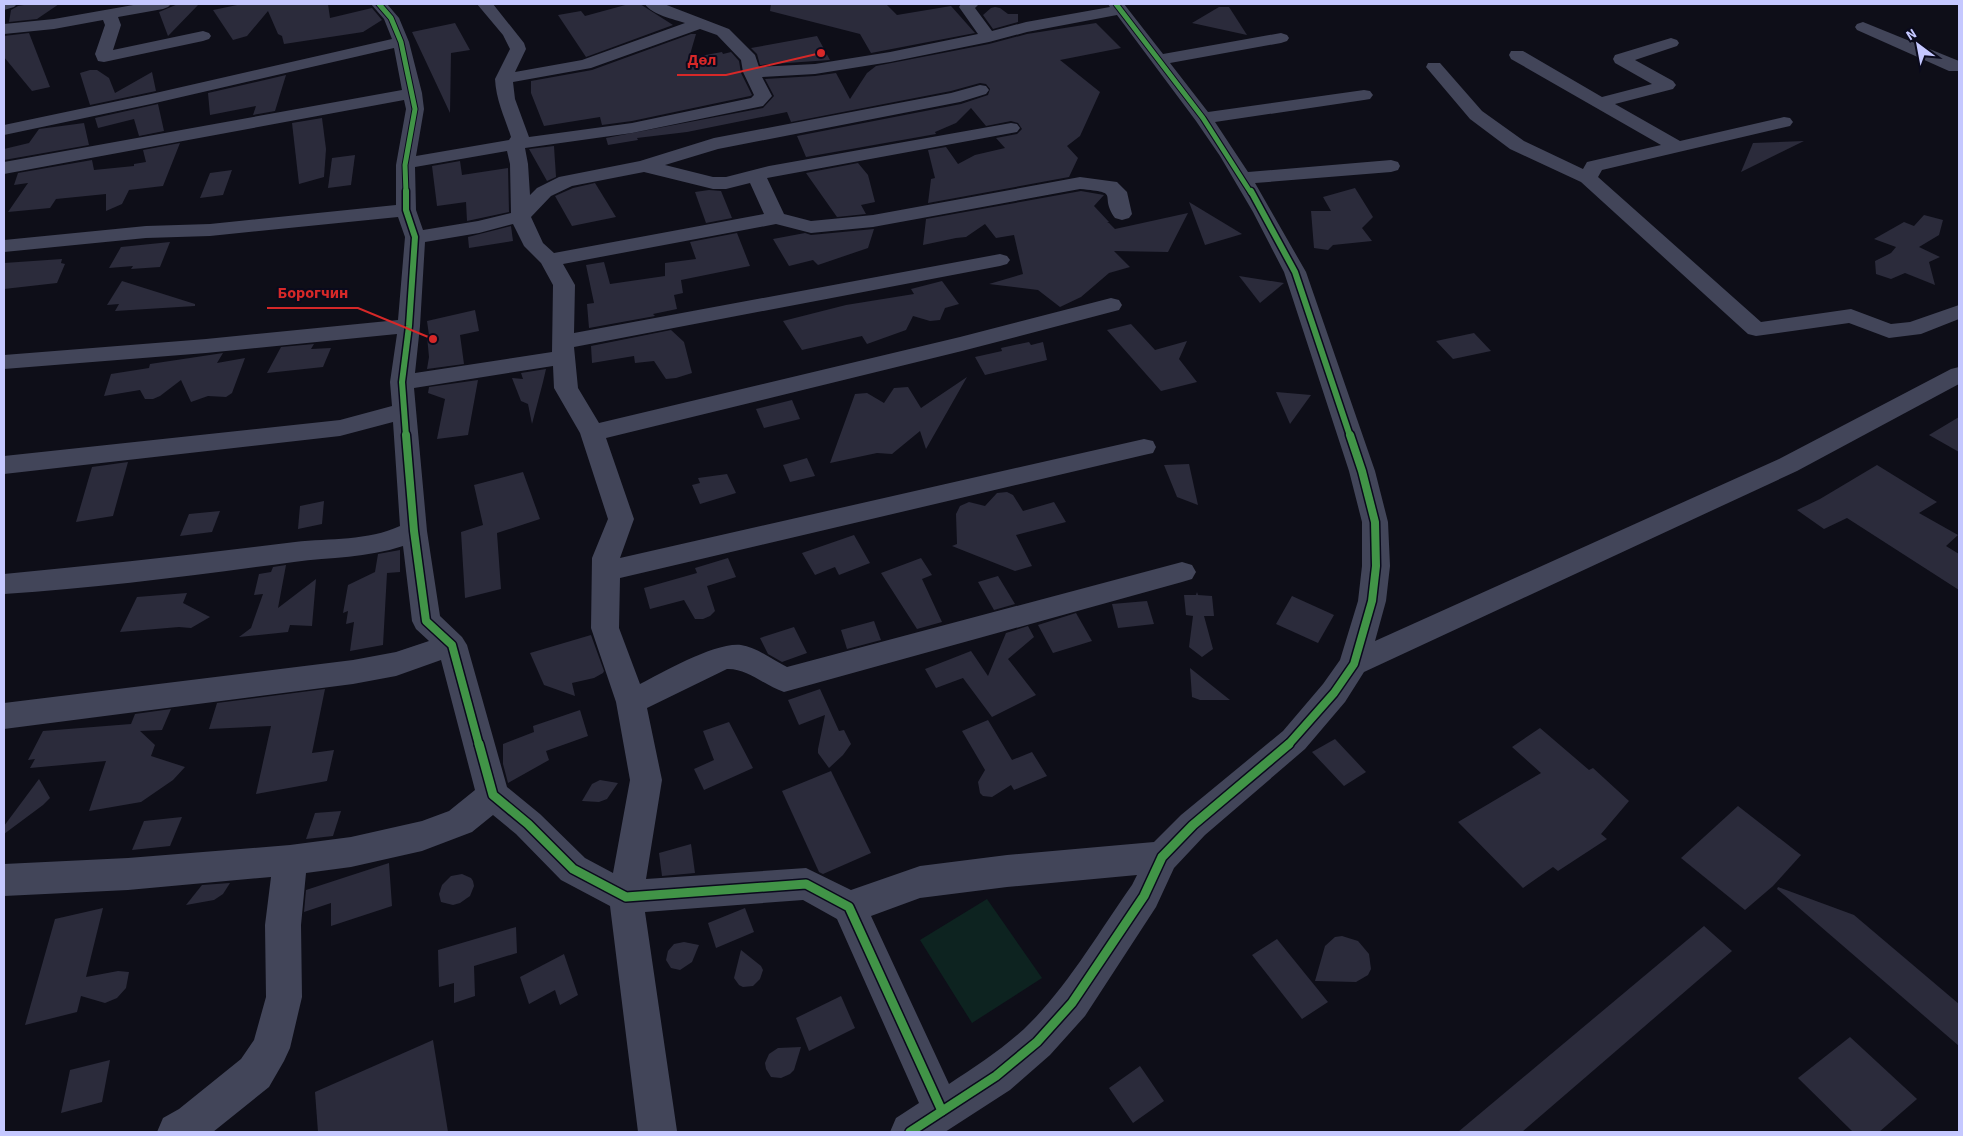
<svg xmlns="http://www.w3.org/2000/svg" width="1963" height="1136" viewBox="0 0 1963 1136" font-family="'Source Sans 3',sans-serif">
	<rect width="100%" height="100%" fill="#0e0e18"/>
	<polygon fill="#0d2320" points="987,899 1042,978 972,1023 920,940"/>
	<g fill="#2b2b3b">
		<polygon points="30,4 59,4 37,19 9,22 11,10 18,6"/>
		<polygon points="178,4 199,4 168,36 159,12"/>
		<polygon points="242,4 328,4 330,18 372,8 382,20 363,32 284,44 282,36 278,34 268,11 247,36 233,40 213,10"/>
		<polygon points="629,4 640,4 673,25 586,57 558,15 581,11 585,16"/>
		<polygon points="771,4 886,4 897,15 951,6 975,33 871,53 860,34 770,11"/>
		<polygon points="995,7 1000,8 1008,14 1018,14 1018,22 993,29 983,15 991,8"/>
		<polygon points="1219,7 1229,7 1247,35 1192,23"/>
		<polygon points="455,23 470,50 451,53 450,113 412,32"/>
		<polygon points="1096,23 1121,48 1060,60 1100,92 1080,136 1067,146 1078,158 1069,177 928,203 931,179 935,178 928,150 946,147 958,164 975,155 1005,148 996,138 1017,134 1022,129 1018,123 1011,121 986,126 971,108 956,123 935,132 936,134 806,157 797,136 961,104 988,95 990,89 986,84 980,83 951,91 791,122 787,112 687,132 637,138 638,140 608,145 606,138 763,108 774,96 765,79 815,76 836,73 850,99 867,73 876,66 989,44 1027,34"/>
		<polygon points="29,33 50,87 32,91 4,57 4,36"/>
		<polygon points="691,34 696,34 689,58 722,52 723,54 731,52 739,61 741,73 752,95 750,96 632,121 602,125 600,117 544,126 531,93 531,81 592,70"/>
		<polygon points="817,36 830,60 760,65 757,54 751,48"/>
		<polygon points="90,70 97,70 109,78 115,93 152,72 156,91 90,105 80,73"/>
		<polygon points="286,75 275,111 253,115 256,106 210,115 208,93"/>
		<polygon points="158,104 164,131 139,136 134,119 98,128 95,118"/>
		<polygon points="322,118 326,149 324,177 299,184 292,123"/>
		<polygon points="84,123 89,145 4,160 4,149 29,143 39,129"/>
		<polygon points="1804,141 1741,172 1753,143"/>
		<polygon points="180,143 163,186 129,190 122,204 106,211 106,194 56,199 50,208 8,212 28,183 14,185 18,173 92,160 94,170 134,166 134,164 146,162 143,150"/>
		<polygon points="554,146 556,177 547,181 529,149"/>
		<polygon points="355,155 351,185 328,188 332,158"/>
		<polygon points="460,161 462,175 508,168 509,212 467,221 466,202 437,206 432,166"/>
		<polygon points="858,163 868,175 875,202 861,205 866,214 837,217 806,173"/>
		<polygon points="232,170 223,195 200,198 210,173"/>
		<polygon points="595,183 616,217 572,226 555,196 573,188"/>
		<polygon points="1355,188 1373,217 1362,228 1372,241 1333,245 1328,250 1314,248 1311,211 1331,211 1323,197"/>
		<polygon points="709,190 721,191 732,218 706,223 695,192"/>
		<polygon points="1081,191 1104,195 1094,206 1109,222 1107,223 1109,223 1115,229 1188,213 1168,252 1114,251 1130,267 1109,273 1081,297 1060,307 1038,290 989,284 1023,274 1014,235 996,238 985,224 966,237 956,238 923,245 926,219"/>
		<polygon points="1189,202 1242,234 1205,245"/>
		<polygon points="1924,215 1943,220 1939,235 1919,247 1940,257 1929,262 1935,285 1905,273 1891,279 1876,274 1875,261 1891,253 1896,247 1874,239 1904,222 1914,226"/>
		<polygon points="511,226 513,241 469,248 468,237"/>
		<polygon points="874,229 868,248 818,265 813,260 789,266 773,239 805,233 811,235"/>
		<polygon points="737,233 750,266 681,280 683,293 674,295 677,309 653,314 655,316 589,328 587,304 594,303 586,265 604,262 610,284 665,276 665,263 696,259 690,242"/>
		<polygon points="170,242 160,267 131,269 133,266 109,268 121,247"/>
		<polygon points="62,259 61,263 65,264 57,283 4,289 4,263"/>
		<polygon points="1239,276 1284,283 1260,303"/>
		<polygon points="122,281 195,304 195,306 115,311 119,304 107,305"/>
		<polygon points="942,281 959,304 945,308 940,320 930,321 913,316 906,330 867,344 862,336 802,350 783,321 846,305 914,294 911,289"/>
		<polygon points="475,310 479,331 460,335 464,364 427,369 429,357 427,336 429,335 427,321"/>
		<polygon points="1131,324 1155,350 1187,341 1179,359 1197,382 1161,391 1107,330"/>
		<polygon points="671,330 684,342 692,373 676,378 666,379 654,361 635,363 634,356 592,363 591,346"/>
		<polygon points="1474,333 1491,351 1453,359 1436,341"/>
		<polygon points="1029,342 1031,345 1043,342 1047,360 985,375 975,357 1002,351 1001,348"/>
		<polygon points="314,344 311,349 331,348 323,367 267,373 281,347"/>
		<polygon points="223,353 217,363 245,358 232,393 226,397 208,396 191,402 181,380 160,396 153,399 145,399 140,390 104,396 111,374 149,368 150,364"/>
		<polygon points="546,369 543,382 532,424 528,404 521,401 512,378 523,379 521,373"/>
		<polygon points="967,377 926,449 920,431 892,454 877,453 830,463 855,394 867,393 884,403 894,388 908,387 921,408"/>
		<polygon points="478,380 468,435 437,439 445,399 428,393 429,387"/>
		<polygon points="1276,392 1311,395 1290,424"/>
		<polygon points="792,400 800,419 764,428 756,409"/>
		<polygon points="1959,417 1959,452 1929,435"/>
		<polygon points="807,458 815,476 790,482 783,465"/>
		<polygon points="128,462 113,516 76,522 92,467"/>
		<polygon points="1189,464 1198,505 1177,497 1164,465"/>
		<polygon points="1877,465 1937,502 1919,513 1958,535 1946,546 1959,554 1959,590 1847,518 1824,529 1797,510 1820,499"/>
		<polygon points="523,472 540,519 497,533 501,589 465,598 461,532 483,525 474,485"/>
		<polygon points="727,474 736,493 700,504 692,485 700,483 698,478"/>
		<polygon points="1007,492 1013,495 1023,511 1054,502 1066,522 1016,535 1032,566 1015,571 952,546 957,544 956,514 960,506 969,502 985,506 997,493"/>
		<polygon points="324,501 322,524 298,529 300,506"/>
		<polygon points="220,511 212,532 180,536 189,514"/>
		<polygon points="854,535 870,563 839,575 835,567 815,575 802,553"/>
		<polygon points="400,550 400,572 387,573 383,645 350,651 354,622 346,624 348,611 343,613 348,585 375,572 378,554"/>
		<polygon points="728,558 736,577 707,586 715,611 710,616 703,619 695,619 684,600 650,609 644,588 697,573 695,568"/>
		<polygon points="921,558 932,575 922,579 942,622 917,629 881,573"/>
		<polygon points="286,565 278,608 316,579 312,626 290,625 288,632 239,637 251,628 263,594 254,595 259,574 271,572 273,567"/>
		<polygon points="998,576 1015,604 994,610 978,582"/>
		<polygon points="1197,592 1198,595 1212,596 1214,616 1204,616 1213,649 1202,657 1189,647 1193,616 1186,615 1184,595 1196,595"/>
		<polygon points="187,593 183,603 210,617 191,628 179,627 120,632 137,597"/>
		<polygon points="1292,596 1334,615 1318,643 1276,624"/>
		<polygon points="1147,601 1154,624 1118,628 1112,604"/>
		<polygon points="1076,613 1092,641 1053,653 1038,625"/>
		<polygon points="874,621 881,640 847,649 841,630"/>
		<polygon points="1028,626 1034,637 1008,659 1036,695 992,717 963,678 936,688 925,669 971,651 988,676 1006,633"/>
		<polygon points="794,627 807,653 782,662 768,654 760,638"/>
		<polygon points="591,635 604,671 603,673 594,678 572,683 575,696 544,685 530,653"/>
		<polygon points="1190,668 1230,700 1200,700 1192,697"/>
		<polygon points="325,689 312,753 334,750 327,781 256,794 271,726 209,729 217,703"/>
		<polygon points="820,689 839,731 844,730 851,744 843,755 829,768 818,753 818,749 825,715 799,725 788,700"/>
		<polygon points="171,709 162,730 140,731 155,745 151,756 185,767 173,780 141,802 89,811 106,761 30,768 35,759 28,760 43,731 131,724 135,714"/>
		<polygon points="580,710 588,736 546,751 549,760 508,783 503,764 503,744 534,732 533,726"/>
		<polygon points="988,720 1012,760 1032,752 1047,776 1014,790 1011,785 992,797 983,796 980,793 978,782 985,770 962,731"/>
		<polygon points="729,722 753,768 704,790 694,769 714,760 703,731"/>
		<polygon points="1540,728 1589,770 1593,768 1629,801 1601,834 1607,839 1558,871 1553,867 1523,888 1458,822 1541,773 1512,747"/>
		<polygon points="1335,739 1366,772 1344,786 1312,752"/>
		<polygon points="831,771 871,853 823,874 819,872 782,791"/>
		<polygon points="39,779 50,798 43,805 4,834 4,826"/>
		<polygon points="600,780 618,783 607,799 599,802 582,801 592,784"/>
		<polygon points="1738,806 1801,855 1773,886 1745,910 1681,858"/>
		<polygon points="341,811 333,836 306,839 315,813"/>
		<polygon points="182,817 170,846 132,850 144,821"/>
		<polygon points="691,844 695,873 662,876 659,853"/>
		<polygon points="389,863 392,906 331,926 331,903 304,912 306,890"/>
		<polygon points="462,874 471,878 473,881 474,886 470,896 460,903 453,905 441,902 439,894 442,885 451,876"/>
		<polygon points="230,883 223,894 214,900 186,905 202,885"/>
		<polygon points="1778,887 1854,915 1959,1004 1959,1046 1777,889"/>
		<polygon points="103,908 86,977 118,971 129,972 126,988 117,998 105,1003 81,996 77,1012 25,1025 55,919"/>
		<polygon points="745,908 754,932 716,948 708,923"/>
		<polygon points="1704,926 1732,951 1522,1132 1458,1132"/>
		<polygon points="516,927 517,953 474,966 475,996 454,1003 454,983 439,987 438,950"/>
		<polygon points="1342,936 1358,941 1369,954 1371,969 1368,975 1356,982 1315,981 1325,946 1335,937"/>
		<polygon points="1277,939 1328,1002 1302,1019 1252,955"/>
		<polygon points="684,942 699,945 692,962 680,970 671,968 666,960 668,951 674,944"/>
		<polygon points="741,950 761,966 763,970 760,979 753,986 743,987 739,985 734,978"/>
		<polygon points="564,954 578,995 560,1005 555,990 529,1004 520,977"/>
		<polygon points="841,996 855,1028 809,1051 796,1018"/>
		<polygon points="1850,1037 1917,1099 1879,1132 1853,1132 1798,1078"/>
		<polygon points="433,1040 448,1132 318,1132 315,1092"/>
		<polygon points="801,1047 794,1070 790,1074 781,1078 771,1077 766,1069 765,1063 769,1054 778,1048"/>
		<polygon points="110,1060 102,1102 61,1113 70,1070"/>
		<polygon points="1140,1066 1164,1101 1133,1123 1109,1088"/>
	</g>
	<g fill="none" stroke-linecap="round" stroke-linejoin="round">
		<g fill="#424559" fill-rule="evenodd">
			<polygon points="4,4 17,4 14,7 4,10"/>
			<polygon points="139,4 171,4 168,7 163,9 118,17 121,25 113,50 203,31 209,33 211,36 209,39 203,41 104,62 98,61 95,54 105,25 103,20 54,29 4,34 4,24 54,19"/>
			<path d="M371 4H387L399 18 409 42 422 93 424 109 416 156 509 140 511 137C505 118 496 100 495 79L510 49 503 35 477 4H493L524 43 526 49 515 72 582 60 685 23C674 19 652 15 645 4H664L729 29 755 55 759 67 815 64 890 52 978 34 959 7 961 4H979L975 8 992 31 1026 22 1110 7 1108 4H1124L1163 54 1281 33 1287 35 1289 38 1287 41 1281 43 1170 63 1208 112 1364 90 1370 91 1373 95 1370 99 1364 100 1215 122 1248 172 1391 160 1398 162 1400 166 1398 170 1391 172 1255 183 1306 272 1375 471 1388 522 1390 566 1386 601 1375 641 1779 459 1951 369 1959 367V384L1797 471 1364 672 1345 702 1305 749 1205 835 1174 868 1156 907 1085 1016 1050 1055 1010 1090 945 1132H890L896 1118 919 1103 837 919 803 900 645 912 677 1131 638 1132 610 906 561 880 516 834 493 815 472 832 422 851 351 867 306 873 301 925 302 997 290 1048 284 1061 269 1087 213 1132H157L163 1118 179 1109 241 1059 254 1040 266 997 265 925 271 877 128 890 4 896V864L128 858 290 845 351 837 422 821 449 811 475 790 441 660 396 676 353 684 4 729V703L353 660 396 652 429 641 416 629 412 621 403 546C367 558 331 557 294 562 197 575 101 588 4 594V574C101 565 198 554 295 542 330 538 368 541 400 526L393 422 340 436 4 474V456L340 420 392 406 390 382 397 334 206 353 4 369V355L206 339 398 320 405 237 398 217 210 236 146 238 4 252V240L146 226 210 224 396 205V165L406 109 404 100 4 174V162L402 90 394 48 151 104 4 135V125L151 94 392 39 384 19ZM1117 15 1196 121 1220 156 1253 212 1284 272 1349 471 1362 522V566L1358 601 1340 660 1323 684 1283 731 1181 815 1154 842 1007 855 920 866 851 890 806 868 646 879 662 780 647 708 727 669C747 668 765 686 784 692L1182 582 1192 579 1196 572 1192 565 1182 562 787 667C773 660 756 647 741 645 715 642 664 672 640 684L619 628 620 578 1144 455 1153 453 1156 447 1153 441 1144 439 620 558 634 519 606 438 962 351 1119 310 1122 305 1119 300 1111 298 960 337 599 423 578 388 574 347 1000 266 1007 264 1010 260 1007 256 1000 254 574 333 575 285 563 264 776 224 811 233 873 227 1080 189C1123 193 1098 194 1115 218L1122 220 1129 218 1132 214 1127 192 1117 182 1080 177 873 215 811 221 784 214 767 178 1017 132 1020 128 1017 124 1011 123 769 166 726 177H713L665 165 718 149 960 102 986 94 989 90 986 86 980 85 951 93 714 138 640 161 559 177 537 188 530 195 528 164 525 148 632 133 763 106 772 96 762 77 815 74 890 62 989 42 1027 32ZM700 29 717 35 741 60 743 72 754 95 751 98 632 123 529 137 515 99 513 82 591 68ZM507 151 510 164 511 213 478 221 423 230 416 210 415 167ZM644 172 713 189H726L750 183 764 214 554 253 543 243 531 217 551 196 572 186ZM513 224 524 246 541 263 553 285 552 352 415 373 420 326 425 242 479 233ZM553 366 554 388 580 433 608 519 592 558 591 628 616 702 630 780 613 873 585 858 540 814 507 787 467 645 462 637 440 616 427 531 414 388ZM1137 875 1132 885C1098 933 1067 988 1024 1029 1001 1050 975 1067 949 1084L871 916 920 898 1007 887Z"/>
			<polygon points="1863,22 1959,61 1959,71 1949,71 1857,30 1855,27 1857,24"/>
			<polygon points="1671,38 1677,40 1679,43 1677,46 1635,60 1673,81 1676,85 1673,89 1615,104 1680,141 1784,117 1790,118 1793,122 1790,126 1602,170 1598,177 1761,322 1851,309 1891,324 1910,322 1959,305 1959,319 1921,334 1889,338 1849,323 1756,336 1748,334 1581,182 1510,149 1470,119 1426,67 1428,63 1440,63 1482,111 1524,141 1583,169 1587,162 1661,145 1511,59 1509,55 1511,51 1523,51 1602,97 1652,84 1615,63 1613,59 1615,55"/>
		</g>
		<defs>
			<g id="cycleway-far3">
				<polyline points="379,4 391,18 401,42 415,109 405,165 406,193"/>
				<polyline points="1116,4 1203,118 1251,193"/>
			</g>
			<g id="cycleway-far2">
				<polyline points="406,191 406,210 415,237 409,326 402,382 406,436"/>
				<polyline points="1251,191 1295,272 1350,436"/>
			</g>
			<g id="cycleway-far1">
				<polyline points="406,435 414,531 426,621 452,645 479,745"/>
				<polyline points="1288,745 1334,693 1354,664 1372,601 1376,566 1375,522 1362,471 1350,435"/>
			</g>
			<g id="cycleway">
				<polyline points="479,744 493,795 528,824 573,869 626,897 806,884 849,907 942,1111"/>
				<polyline points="910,1132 996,1076 1037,1042 1072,1003 1144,896 1162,857 1193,825 1289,744"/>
			</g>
		</defs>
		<use href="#cycleway-far3" stroke="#0a0a1c" stroke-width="7"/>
		<use href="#cycleway-far2" stroke="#0a0a1c" stroke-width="9"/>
		<use href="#cycleway-far1" stroke="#0a0a1c" stroke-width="11"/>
		<use href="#cycleway" stroke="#0a0a1c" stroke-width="12"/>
		<use href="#cycleway-far3" stroke="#419447" stroke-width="5"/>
		<use href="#cycleway-far2" stroke="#419447" stroke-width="6"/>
		<use href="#cycleway-far1" stroke="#419447" stroke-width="8"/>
		<use href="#cycleway" stroke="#419447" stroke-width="9"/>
	</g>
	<path fill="none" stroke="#d62828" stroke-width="2" d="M821 53L726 75H677M433 339L358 308H267"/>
	<g fill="#d62828" stroke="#0a0a1c" stroke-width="2">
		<circle cx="821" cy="53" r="5"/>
		<circle cx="433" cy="339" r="5"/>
	</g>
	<g font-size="16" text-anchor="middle" font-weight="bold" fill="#d62828" stroke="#0a0a1c" stroke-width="4" stroke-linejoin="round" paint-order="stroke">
		<text x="702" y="65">Дөл</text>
		<text x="313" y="298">Борогчин</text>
	</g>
	<rect width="1963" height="1136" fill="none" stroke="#c5c8ff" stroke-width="10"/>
	<g transform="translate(1918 45) rotate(328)" stroke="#0a0a1c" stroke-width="4" paint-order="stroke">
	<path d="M0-4L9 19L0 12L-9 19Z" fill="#c5c8ff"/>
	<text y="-8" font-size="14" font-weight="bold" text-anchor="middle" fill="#c5c8ff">N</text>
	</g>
</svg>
